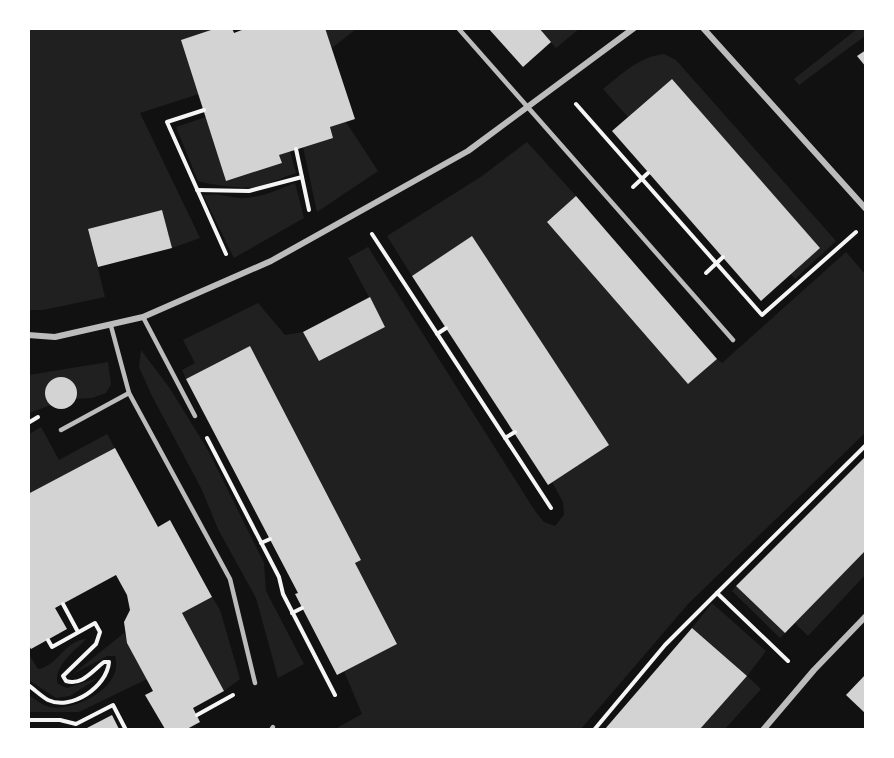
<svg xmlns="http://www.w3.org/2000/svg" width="894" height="758" viewBox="0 0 894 758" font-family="Quicksand,sans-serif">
	<rect width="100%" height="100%" fill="#111"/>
	<g fill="#202020">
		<polygon points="28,29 219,29 199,94 140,113 200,238 172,248 162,211 88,229 105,297 43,310 29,310"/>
		<polygon points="325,29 325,28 356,29 332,48"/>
		<polygon points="539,29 579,29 556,48"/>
		<polygon points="857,29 865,29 865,36 799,85 794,79"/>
		<path d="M664 54 676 60 836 241 795 279 791 274 820 248 672 79 628 117 603 89C622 74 638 57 664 54Z"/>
		<path d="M206 117 226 181 282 163 279 155 290 151 296 173C283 177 268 185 255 187 243 189 211 185 198 181L176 127Z"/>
		<polygon points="346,122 378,171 317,212 303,147 333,138 330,127"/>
		<polygon points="527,142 576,196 547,222 688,384 717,359 722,363 846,252 865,274 865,433 688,604 581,729 335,729 362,714 344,671 397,643 355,563 361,560 250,346 186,379 182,370 195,363 183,340 258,303 285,335 303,332 319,361 385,327 348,258 368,247 535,511 544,522 555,526 564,515 563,502 552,482 608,445 472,236 412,276 387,236 482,176"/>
		<path d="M295 183 304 218 234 258 203 195C220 193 227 197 241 198 260 198 278 190 295 183Z"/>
		<polygon points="141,350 169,387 208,450 264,563 266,591 304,664 278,678 256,598 218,529 202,490 151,394 139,367"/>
		<polygon points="108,362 111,384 106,393 92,398 76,399 74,383 59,377 47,386 46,396 51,405 29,413 29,375"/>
		<polygon points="41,427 59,460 107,434 115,448 29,494 29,434"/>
		<polygon points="865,550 865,575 808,636 795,623"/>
		<polygon points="736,586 785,633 780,638 732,591"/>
		<polygon points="212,597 220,610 240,679 224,691 182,613"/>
		<polygon points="712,603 766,651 747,676 761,689 725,729 700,729 747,676 692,628"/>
		<path d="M124 633 147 679 79 712H29L28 695C35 699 42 705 49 707 75 712 125 687 115 656H107L73 674Z"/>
		<path d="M86 639C75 651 52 667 58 684L67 688 98 678 70 696 56 698 29 680 28 644 30 656 38 669C58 666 65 640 86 639Z"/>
	</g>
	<g fill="#d3d3d3">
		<polygon points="217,28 232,28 234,33 247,28 325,28 355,119 330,127 333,138 279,155 282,163 226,181 181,40"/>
		<polygon points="488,28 539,28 551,42 523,67"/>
		<polygon points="866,50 866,67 857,56"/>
		<polygon points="672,79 820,248 761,301 612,131"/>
		<polygon points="576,196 717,359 688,384 547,222"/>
		<polygon points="162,210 172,248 98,267 88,229"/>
		<polygon points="472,236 609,445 548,485 412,276"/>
		<polygon points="370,297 385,327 319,361 303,332"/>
		<polygon points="250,346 361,560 355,563 397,644 337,675 295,594 298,593 186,379"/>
		<circle cx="61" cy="393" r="16"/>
		<polygon points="115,448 158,527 170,520 212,597 182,613 224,691 193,708 200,722 187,729 165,729 145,695 153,691 127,643 124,622 130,610 127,595 116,575 55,608 67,629 31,649 28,644 28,494"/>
		<polygon points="866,456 866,550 785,633 736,586"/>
		<polygon points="692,628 747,676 700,729 605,729"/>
		<polygon points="866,674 866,714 846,695"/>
		<polygon points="112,715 119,729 85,729"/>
	</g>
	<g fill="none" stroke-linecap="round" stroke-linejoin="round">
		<g stroke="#f5f5f5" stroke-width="4">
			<polyline points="576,104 762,315 856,232"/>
			<polyline points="204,110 167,122 226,254"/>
			<polyline points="296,149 309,210"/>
			<polyline points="633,187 648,173"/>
			<polyline points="197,190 249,191 302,177"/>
			<polyline points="372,234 551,508"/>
			<polyline points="706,273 723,257"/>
			<polyline points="437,334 446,328"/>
			<polyline points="28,423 38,417"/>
			<polyline points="207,438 279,577 283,594 335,695"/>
			<polyline points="505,438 515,432"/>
			<polyline points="261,543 270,539"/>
			<polyline points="63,604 78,632"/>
			<polyline points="292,613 302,608"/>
			<polyline points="788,661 717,593 866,445"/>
			<path d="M28 685C34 689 41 696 48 700 71 711 107 687 109 662H104C92 671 82 686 66 681L63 676 96 644 100 632 95 623 52 647 48 640"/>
			<polyline points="197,715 233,695"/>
			<polyline points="28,720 60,720 76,724 113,705 126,730"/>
			<polyline points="594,730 665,645 717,593"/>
		</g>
		<g stroke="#bcbcbc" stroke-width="4.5">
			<polyline points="458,28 733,340"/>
			<polyline points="143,317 195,416"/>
			<polyline points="111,326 129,393"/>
			<polyline points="61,430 129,393 230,579 255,683"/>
			<polyline points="271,730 273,727"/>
		</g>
		<g stroke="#bcbcbc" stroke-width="6">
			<polyline points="703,28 866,209"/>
			<polyline points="28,335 55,337 143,317 271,261 468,151 634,28"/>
			<polyline points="763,730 814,670 866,616"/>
		</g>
	</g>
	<rect width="894" height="758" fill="none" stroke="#ffffff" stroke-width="60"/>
</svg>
